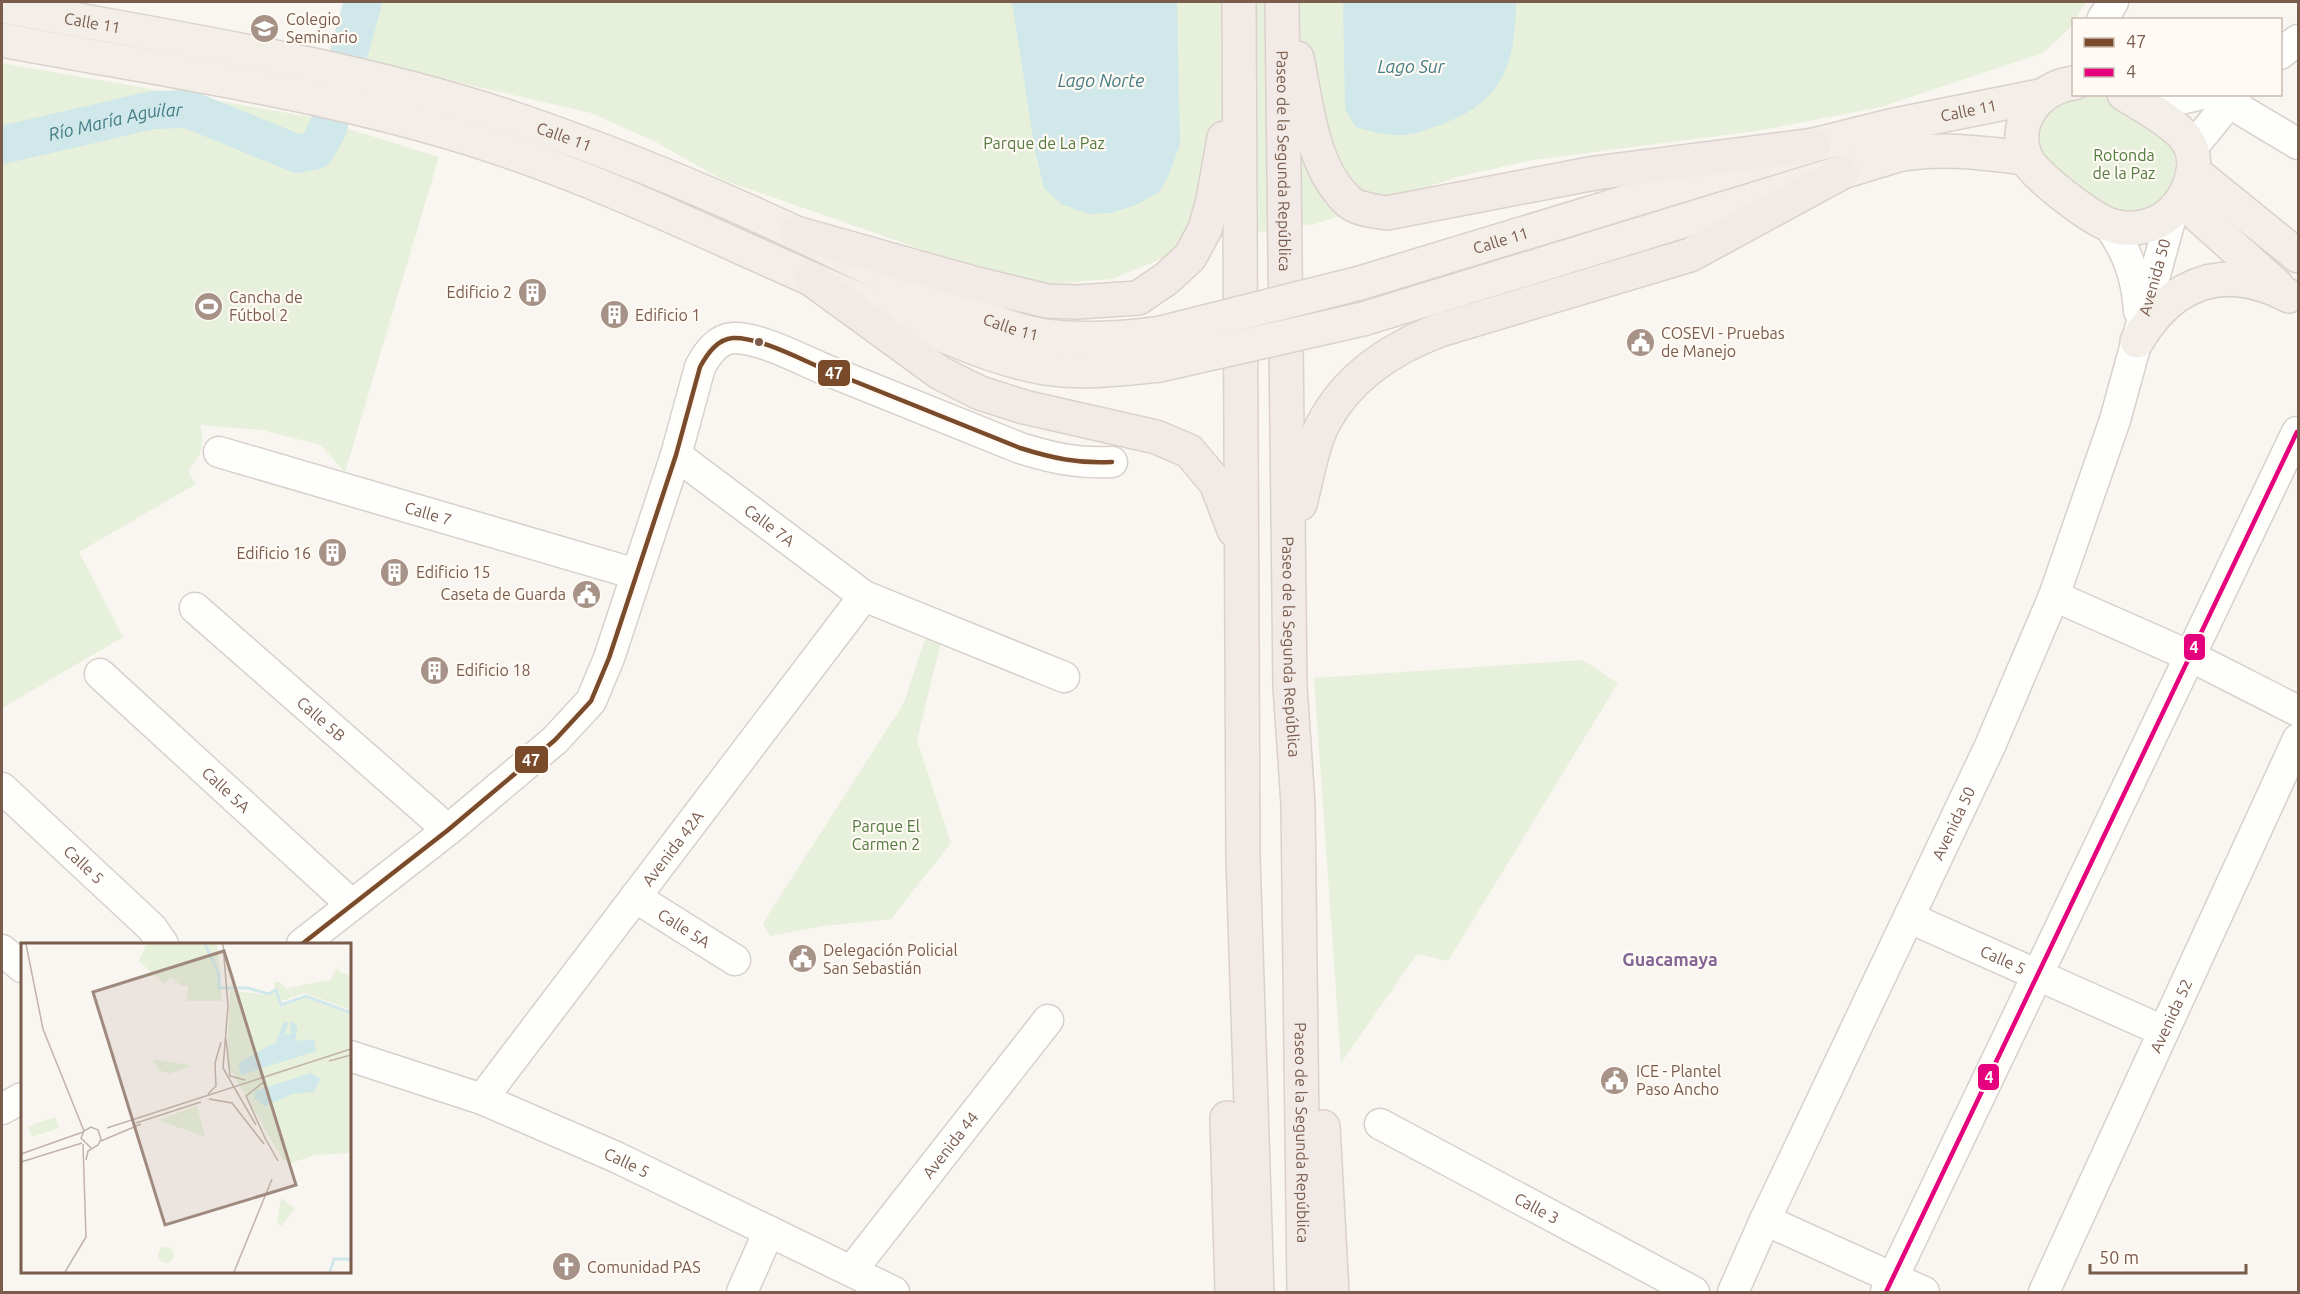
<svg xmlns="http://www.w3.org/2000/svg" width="2300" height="1294" viewBox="0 0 2300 1294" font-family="Ubuntu,sans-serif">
	<rect width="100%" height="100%" fill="#f9f5f0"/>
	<g fill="#e7f0db">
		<polygon points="380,2 2086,2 2069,29 2043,53 1881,107 1763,130 1533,160 1457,177 1315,224 1207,240 1112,279 1027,286 723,180 654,141 591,113 362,60"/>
		<path d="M2 63 310 117 439 157 345 472 321 445 262 430 200 425C205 444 202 456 188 471L196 484 79 552 123 637 2 708Z"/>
		<path d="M2074 94C2082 95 2093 93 2101 95 2119 102 2162 128 2171 146 2187 176 2154 221 2121 214 2095 209 2061 178 2040 163L2031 125Z"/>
		<polygon points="926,636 941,642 917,740 951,843 891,919 824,926 770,936 763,923 904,703"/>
		<polygon points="1583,660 1618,683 1448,961 1417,954 1341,1063 1314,678"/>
	</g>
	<g fill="#d0e8ea">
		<polygon points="1012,2 1177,2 1180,144 1169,175 1159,192 1136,205 1111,213 1088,214 1061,204 1044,188 1035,151"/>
		<path d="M1343 2H1516C1515 62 1505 100 1445 123 1406 138 1397 139 1356 127L1345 109Z"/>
	</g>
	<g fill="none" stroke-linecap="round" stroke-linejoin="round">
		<path stroke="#d0e8ea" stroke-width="38" id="s1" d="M2 145 153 110 188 109 298 154 316 150 328 128 363 2"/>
		<defs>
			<g id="minor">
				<polyline points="2102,20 2113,2"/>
				<polyline points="2280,54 2298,40"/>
				<polyline points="2228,102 2298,144"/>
				<polyline points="2146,107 2203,94"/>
				<polyline points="2191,149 2236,94"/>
				<path d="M2109 225C2128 253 2137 278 2139 311"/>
				<path id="s2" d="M219 452 636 574"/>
				<path id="s3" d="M676 455 864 596 1064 677"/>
				<polyline points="2054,596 2190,656 2298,711"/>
				<path id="s4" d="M195 608 448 830"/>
				<path id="s5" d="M100 674 351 904"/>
				<path id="s6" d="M2 788 152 928 163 944"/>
				<path id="s7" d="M635 897 735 960"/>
				<path id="s8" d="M1910 918 2163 1031"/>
				<path d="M302 944 448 830 555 740 591 701 609 658 676 455 700 367C707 354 717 339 733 338 759 337 800 359 824 369 890 395 955 422 1020 448 1052 458 1079 464 1112 462"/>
				<polyline points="2,950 22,967"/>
				<path id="s9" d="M350 1056 482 1099 616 1157 894 1292"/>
				<path id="s10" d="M482 1099 864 596"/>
				<polyline points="2,1109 22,1098"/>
				<path id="s11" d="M1380 1124 1694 1292"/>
				<polyline points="1765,1220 1924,1292"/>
				<path id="s12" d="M852 1270 1048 1020"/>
				<polyline points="742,1292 769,1231"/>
				<path id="s13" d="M1733 1292 1765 1220 1990 746 2054 596 2115 420 2172 213"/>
				<polyline points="1886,1292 2297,432"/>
				<path id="s14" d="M2044 1292 2298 739"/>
			</g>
			<g id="major">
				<path id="s15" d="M2 6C171 38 344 63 509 117 607 150 704 190 798 234 857 261 914 292 976 315 998 323 1022 333 1046 336 1085 341 1122 338 1161 333"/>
				<path d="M2 40C167 71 336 94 496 147 628 191 751 255 879 308 933 330 987 358 1045 368 1083 374 1122 369 1160 365"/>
				<path d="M2074 83C2038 87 2011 123 2026 158 2033 175 2093 220 2110 225 2124 230 2142 229 2155 223 2186 210 2209 160 2181 133 2165 117 2143 106 2124 94"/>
				<polyline points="2193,171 2298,256"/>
				<polyline points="2182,201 2277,286"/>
				<path id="s16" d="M1360 283 1814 145 1890 126 2040 96"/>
				<path d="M1363 319 1898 155C1942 147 1982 153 2025 158"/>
				<path d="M2137 341C2173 280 2226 263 2289 296"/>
			</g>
			<g id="highway">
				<polyline points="1239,2 1243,857 1257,1292"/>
				<path id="s17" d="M1282 2 1290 686 1298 804 1304 1292"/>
				<path d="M1297 58C1307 104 1311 165 1347 200 1357 210 1374 211 1387 213L1595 173 1814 145"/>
				<polyline points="796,233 973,283 1047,301 1077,302 1138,298 1166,279 1190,257 1205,229 1213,200 1224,138"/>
				<polyline points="811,279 940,373 980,393 1024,407 1156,437 1189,451 1216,483 1234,530"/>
				<path d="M1300 504C1307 478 1311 448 1323 424 1348 376 1392 348 1440 330L1690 255 1841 173"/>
				<polyline points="1227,1118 1232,1292"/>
				<polyline points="1323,1127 1332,1292"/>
			</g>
		</defs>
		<use href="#minor" stroke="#d7d1cb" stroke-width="33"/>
		<use href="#major" stroke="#dad1cc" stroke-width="36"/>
		<use href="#highway" stroke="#dad1cc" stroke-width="36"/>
		<use href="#minor" stroke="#fefefd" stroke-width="30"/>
		<use href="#major" stroke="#f3eee8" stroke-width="33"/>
		<use href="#highway" stroke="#f2eae7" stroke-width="33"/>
		<defs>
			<g id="major-bridge">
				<polyline points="1161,333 1360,283"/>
				<polyline points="1160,365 1363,319"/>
			</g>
		</defs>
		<use href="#major-bridge" stroke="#dad1cc" stroke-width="36" stroke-linecap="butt"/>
		<use href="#major-bridge" stroke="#f3eee8" stroke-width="33"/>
		<defs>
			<path id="bus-1" d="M302 944 448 830 555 740 591 701 609 658 676 455 700 367C707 354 717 339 733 338 759 337 800 359 824 369 890 395 955 422 1020 448 1052 458 1079 464 1112 462"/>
			<polyline id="bus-2" points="1886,1292 2297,432"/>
		</defs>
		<use href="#bus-1" stroke="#fffaf3" stroke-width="9"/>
		<use href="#bus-2" stroke="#fffaf3" stroke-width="9"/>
		<use href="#bus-1" stroke="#7a4b2a" stroke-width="4.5"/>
		<use href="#bus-2" stroke="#e5007d" stroke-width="4.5"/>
	</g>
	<defs>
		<symbol id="school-disc" viewBox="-11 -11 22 22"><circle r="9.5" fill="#a69286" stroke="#fffaf3"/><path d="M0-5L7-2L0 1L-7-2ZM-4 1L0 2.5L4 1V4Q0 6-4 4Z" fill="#fff"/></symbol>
		<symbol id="building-disc" viewBox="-11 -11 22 22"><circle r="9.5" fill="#a69286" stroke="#fffaf3"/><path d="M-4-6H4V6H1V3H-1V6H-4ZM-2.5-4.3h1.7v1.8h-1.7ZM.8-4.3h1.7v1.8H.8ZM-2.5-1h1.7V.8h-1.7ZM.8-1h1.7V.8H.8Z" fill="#fff"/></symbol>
		<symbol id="stadium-disc" viewBox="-11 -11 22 22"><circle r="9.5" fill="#a69286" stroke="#fffaf3"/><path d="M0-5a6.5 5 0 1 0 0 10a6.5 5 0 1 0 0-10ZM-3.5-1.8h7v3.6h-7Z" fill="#fff"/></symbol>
		<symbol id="civic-disc" viewBox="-11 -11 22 22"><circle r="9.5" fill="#a69286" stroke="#fffaf3"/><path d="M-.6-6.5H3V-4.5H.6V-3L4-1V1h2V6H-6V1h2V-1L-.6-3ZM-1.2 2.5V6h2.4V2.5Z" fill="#fff"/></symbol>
		<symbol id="church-disc" viewBox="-11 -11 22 22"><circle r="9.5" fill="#a69286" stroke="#fffaf3"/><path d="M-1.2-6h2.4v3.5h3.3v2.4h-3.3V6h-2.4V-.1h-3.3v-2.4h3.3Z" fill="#fff"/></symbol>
	</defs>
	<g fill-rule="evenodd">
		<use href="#school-disc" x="248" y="12" width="33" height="33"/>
		<use href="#building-disc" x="516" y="276" width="33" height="33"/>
		<use href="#stadium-disc" x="192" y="290" width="33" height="33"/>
		<use href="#building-disc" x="598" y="298" width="33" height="33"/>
		<use href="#civic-disc" x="1624" y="326" width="33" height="33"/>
		<use href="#building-disc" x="316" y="536" width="33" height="33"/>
		<use href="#building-disc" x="378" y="556" width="33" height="33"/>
		<use href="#civic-disc" x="570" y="578" width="33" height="33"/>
		<use href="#building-disc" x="418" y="654" width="33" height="33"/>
		<use href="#civic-disc" x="786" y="942" width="33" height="33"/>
		<use href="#civic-disc" x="1598" y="1064" width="33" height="33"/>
		<use href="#church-disc" x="550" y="1250" width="33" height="33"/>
	</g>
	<circle fill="#7a5c4d" stroke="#fffaf3" stroke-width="2" cx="759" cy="342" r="5"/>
	<g text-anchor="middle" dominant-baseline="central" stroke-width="4.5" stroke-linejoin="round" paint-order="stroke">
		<g font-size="16" fill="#7a5c4d" stroke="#fffaf3" text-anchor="start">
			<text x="286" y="19">Colegio<tspan x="286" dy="18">Seminario</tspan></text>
			<text x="512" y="292" text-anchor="end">Edificio 2</text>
			<text x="229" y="297">Cancha de<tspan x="229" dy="18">Fútbol 2</tspan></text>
			<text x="635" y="315">Edificio 1</text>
			<text x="1661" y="333">COSEVI - Pruebas<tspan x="1661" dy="18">de Manejo</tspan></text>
			<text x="311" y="553" text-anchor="end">Edificio 16</text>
			<text x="416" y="572">Edificio 15</text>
			<text x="566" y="594" text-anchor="end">Caseta de Guarda</text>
			<text x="456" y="670">Edificio 18</text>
			<text x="823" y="950">Delegación Policial<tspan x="823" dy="18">San Sebastián</tspan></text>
			<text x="1636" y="1071">ICE - Plantel<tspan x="1636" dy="18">Paso Ancho</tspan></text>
			<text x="587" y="1267">Comunidad PAS</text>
		</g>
		<g font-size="16" fill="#7a5c4d" stroke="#fffaf3">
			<text stroke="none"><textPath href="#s15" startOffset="92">Calle 11</textPath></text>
			<text stroke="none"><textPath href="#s16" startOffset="633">Calle 11</textPath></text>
			<text stroke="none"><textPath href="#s15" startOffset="578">Calle 11</textPath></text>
			<text stroke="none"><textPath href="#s17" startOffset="159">Paseo de la Segunda República</textPath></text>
			<text stroke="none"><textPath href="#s16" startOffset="147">Calle 11</textPath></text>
			<text stroke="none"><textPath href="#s13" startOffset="1101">Avenida 50</textPath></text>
			<text stroke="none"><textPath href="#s15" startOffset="1064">Calle 11</textPath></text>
			<text stroke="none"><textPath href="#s2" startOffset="218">Calle 7</textPath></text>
			<text stroke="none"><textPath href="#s3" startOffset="117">Calle 7A</textPath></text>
			<text stroke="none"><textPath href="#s17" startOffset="645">Paseo de la Segunda República</textPath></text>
			<text stroke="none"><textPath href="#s4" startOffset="168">Calle 5B</textPath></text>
			<text stroke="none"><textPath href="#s5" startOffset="171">Calle 5A</textPath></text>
			<text stroke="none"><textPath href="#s13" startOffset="518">Avenida 50</textPath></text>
			<text stroke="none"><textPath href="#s10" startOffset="315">Avenida 42A</textPath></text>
			<text stroke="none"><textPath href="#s6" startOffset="112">Calle 5</textPath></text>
			<text stroke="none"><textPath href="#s7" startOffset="58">Calle 5A</textPath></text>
			<text stroke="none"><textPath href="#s8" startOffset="102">Calle 5</textPath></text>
			<text stroke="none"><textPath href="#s14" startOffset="304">Avenida 52</textPath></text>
			<text stroke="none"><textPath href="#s17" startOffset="1131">Paseo de la Segunda República</textPath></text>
			<text stroke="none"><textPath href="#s12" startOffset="159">Avenida 44</textPath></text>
			<text stroke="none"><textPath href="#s9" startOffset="297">Calle 5</textPath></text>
			<text stroke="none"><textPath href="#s11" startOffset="178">Calle 3</textPath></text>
		</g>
		<g font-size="16" fill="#537a41" stroke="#fffaf3">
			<text x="1044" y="143">Parque de La Paz</text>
			<text x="2124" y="155">Rotonda<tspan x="2124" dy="18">de la Paz</tspan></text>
			<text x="886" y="826">Parque El<tspan x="886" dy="18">Carmen 2</tspan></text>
		</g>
		<g font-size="18" font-style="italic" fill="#437c86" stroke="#fffaf3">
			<text x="1411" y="66">Lago Sur</text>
			<text x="1101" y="80">Lago Norte</text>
			<text stroke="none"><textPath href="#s1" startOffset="116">Río María Aguilar</textPath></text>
		</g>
		<g font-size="18" font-weight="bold" fill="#846695" stroke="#fffaf3">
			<text x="1670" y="959">Guacamaya</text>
		</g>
	</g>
	<g transform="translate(21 943)">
		<rect width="330" height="330" fill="#f9f5f0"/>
		<path d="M126 1H196L201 58H166L167 42 160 43 150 34 143 41 118 18ZM318 22 317 28 330 33V67L284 50 261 58 254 45 253 39H259L273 53 267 45 309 37ZM209 47 246 52 254 49 260 64 284 54 330 72V210L294 212 270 220 262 217 206 121ZM132 116 168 122V124L148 131 138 127ZM176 163 184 194 137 177ZM34 174 38 185 11 194 7 183ZM260 255 274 266 260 283 256 280ZM137 312a8 8 0 1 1 16 0a8 8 0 1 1-16 0Z" fill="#e7f0db"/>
		<path d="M263 78 267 80 264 91H270L269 80 272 78 277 85 274 98 293 96 295 108 220 132 217 120 255 99ZM290 130 299 136 293 149 272 151 244 163 234 156V148Z" fill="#d0e8ea"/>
		<path fill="none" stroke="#d0e8ea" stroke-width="3" d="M184 1 198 31V45H227L247 51 255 47 260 62 285 53 330 70M309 329 313 316H330"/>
		<path fill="none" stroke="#c2b3aa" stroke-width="1.5" d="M5 1 22 86 63 188M202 1 207 63 202 125 235 182M205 96 209 133 224 137M308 118 330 112M244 138 225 153 245 197M187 151 195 143 194 120 200 99M188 156 211 160 243 201M115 180 180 159M86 185 330 106M243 193 257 218M80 198 120 181M0 211 62 189M65 217 67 208 77 202 80 196 77 187 70 184 63 188 60 195 70 205M0 219 61 200M44 329 65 294 62 201M213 329 251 236"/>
		<path fill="#9f8a7d" fill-opacity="0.15" stroke="#9f8a7d" stroke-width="3" d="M203 8 275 242 144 282 72 49Z"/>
		<rect width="330" height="330" fill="none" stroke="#7a5c4d" stroke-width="3"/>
	</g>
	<g stroke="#fffaf3" stroke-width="2">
		<rect x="817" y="359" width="34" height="28" rx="6" fill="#7a4b2a"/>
		<rect x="2183" y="633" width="23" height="28" rx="6" fill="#e5007d"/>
		<rect x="514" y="745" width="35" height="29" rx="6" fill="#7a4b2a"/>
		<rect x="1977" y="1063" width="23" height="28" rx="6" fill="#e5007d"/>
	</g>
	<g font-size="16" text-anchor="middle" font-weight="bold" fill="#fff">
		<text x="834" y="379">47</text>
		<text x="2194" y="653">4</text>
		<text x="531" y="766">47</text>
		<text x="1989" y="1083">4</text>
	</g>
	<rect width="2300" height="1294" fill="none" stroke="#7a5c4d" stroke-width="6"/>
	<rect x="2072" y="18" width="210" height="78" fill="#fffaf3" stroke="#cabbb1" stroke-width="1.5"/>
	<rect x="2084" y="38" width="30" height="9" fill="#7a4b2a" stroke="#cabbb1" stroke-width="1.5"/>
	<text x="2126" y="48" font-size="18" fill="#7a5c4d">47</text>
	<rect x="2084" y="68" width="30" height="9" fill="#e5007d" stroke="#cabbb1" stroke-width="1.5"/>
	<text x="2126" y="78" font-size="18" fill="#7a5c4d">4</text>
	<path d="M2090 1264v9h156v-9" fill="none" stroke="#7a5c4d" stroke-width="3"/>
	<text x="2099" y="1264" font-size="18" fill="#7a5c4d" stroke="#fffaf3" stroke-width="4.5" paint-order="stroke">50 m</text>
</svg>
